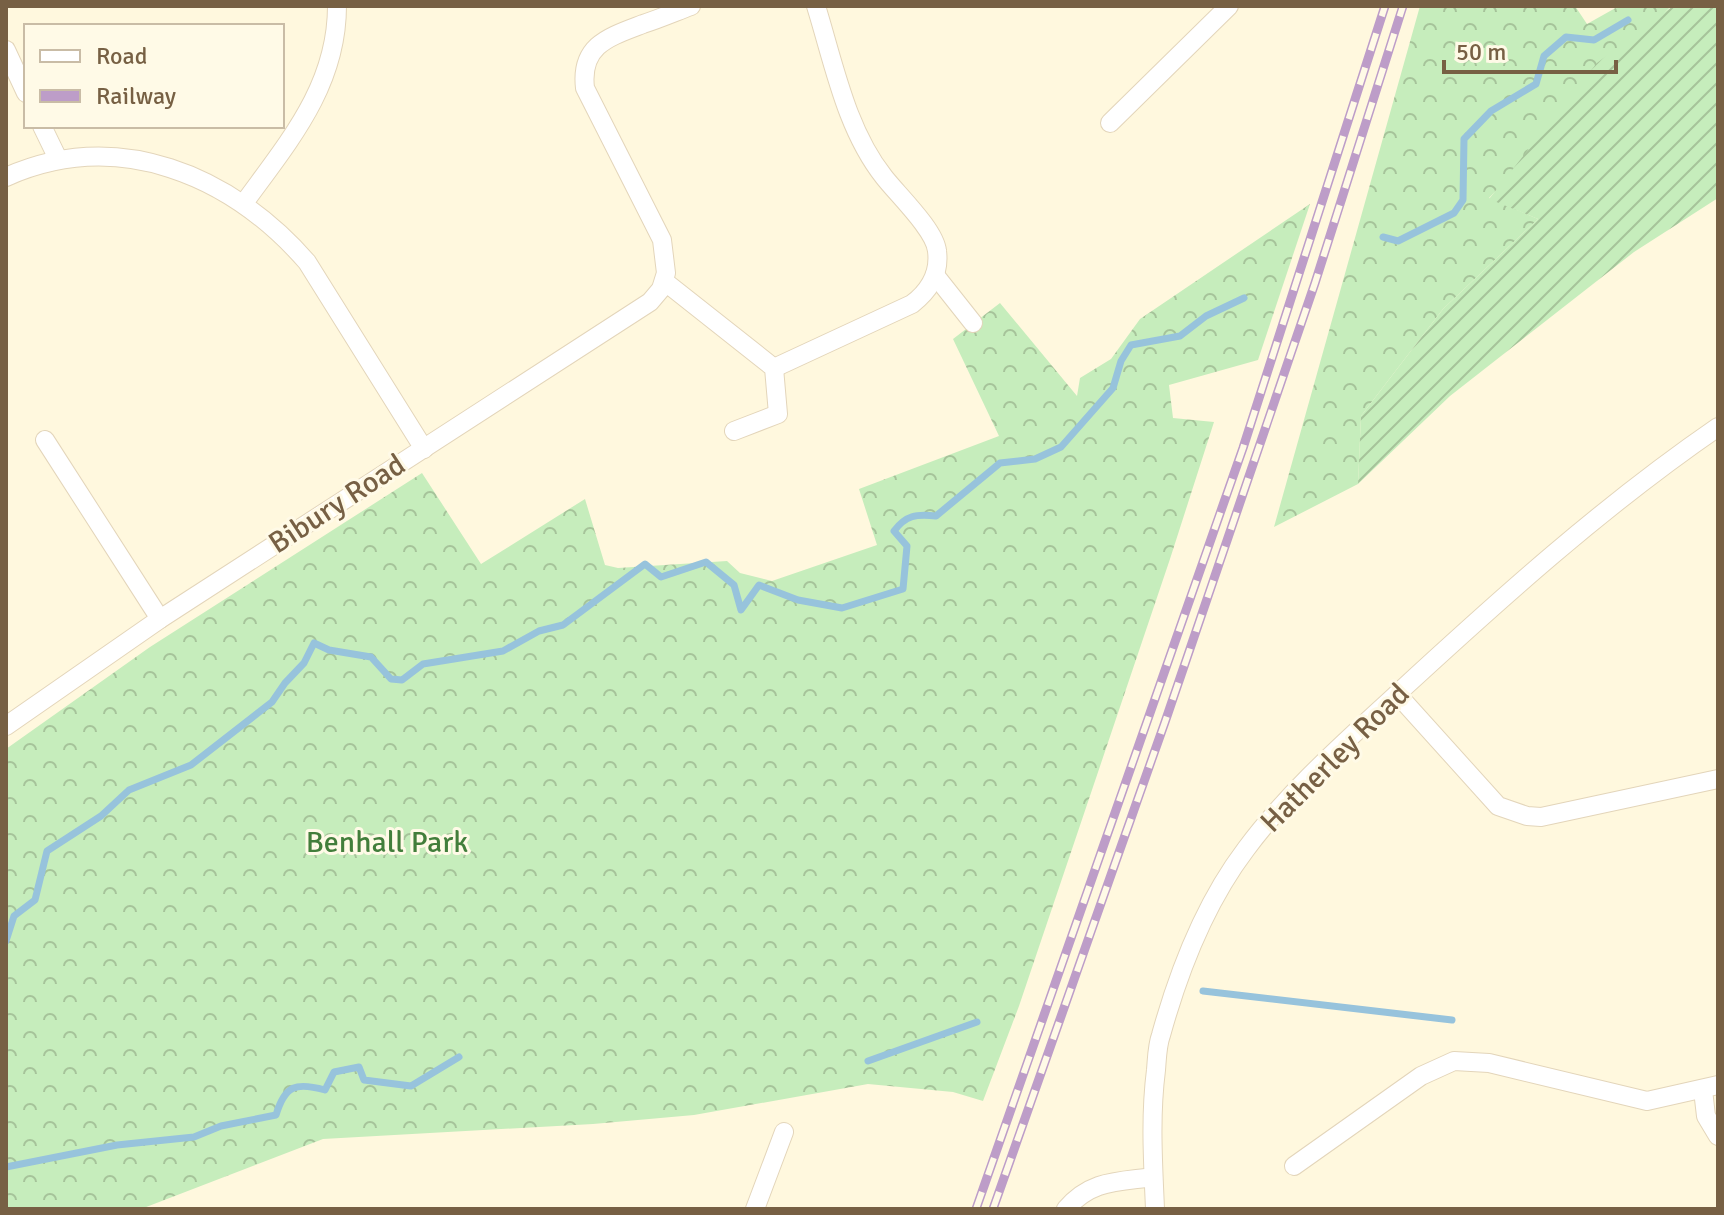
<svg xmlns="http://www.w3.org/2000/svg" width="1724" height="1215" viewBox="0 0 1724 1215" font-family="Signika,sans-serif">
	<defs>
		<pattern id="forest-crowns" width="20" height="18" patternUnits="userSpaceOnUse" patternTransform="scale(2)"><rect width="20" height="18" fill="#c6edbc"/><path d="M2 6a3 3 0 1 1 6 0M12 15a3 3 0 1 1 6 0" fill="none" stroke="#a6c39a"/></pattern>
		<pattern id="garden-furrows" width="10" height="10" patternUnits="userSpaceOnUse" patternTransform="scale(2)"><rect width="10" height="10" fill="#c6edbc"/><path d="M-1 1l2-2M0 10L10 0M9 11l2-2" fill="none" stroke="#a6c39a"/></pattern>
	</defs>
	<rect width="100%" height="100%" fill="#fff8de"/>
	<g fill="url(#forest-crowns)">
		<polygon points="1420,6 1575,6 1587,24 1619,6 1671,6 1489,198 1538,219 1443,309 1361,416 1358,484 1274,527"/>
		<polygon points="1310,204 1258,360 1169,385 1173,418 1214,422 1170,559 1019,1006 983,1101 953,1092 868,1084 694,1115 593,1124 323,1139 141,1209 6,1209 6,749 150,647 422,473 481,564 585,499 605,565 618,568 727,561 740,573 772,581 877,545 859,489 999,436 953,339 1000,303 1077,396 1080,378 1111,359 1140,319"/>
	</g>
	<polygon fill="url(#garden-furrows)" points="1673,6 1718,6 1718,198 1634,252 1450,396 1358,484 1361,416 1443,309 1538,219 1489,199 1597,63"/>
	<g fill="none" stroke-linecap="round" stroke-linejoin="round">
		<g stroke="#97c3dc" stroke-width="7">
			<polyline points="1383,237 1398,241 1454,213 1463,200 1464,139 1491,111 1536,84 1544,56 1566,37 1594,40 1628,20"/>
			<path d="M6 941 14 916 35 900 47 851 101 816 129 790 191 765 272 702 285 683 304 663 314 643 329 650 371 657 391 679 402 680 423 664 503 651 539 631 563 625 645 564 661 577 706 562 734 585 741 610 759 585 798 600 842 608 903 589 907 546 894 531C906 515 916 514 936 516L1000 463 1035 459 1061 447 1113 388 1121 361 1131 345 1180 336 1206 316 1244 298"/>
			<polyline points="1203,991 1452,1020"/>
			<polyline points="868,1061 977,1022"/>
			<path d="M6 1167 117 1145 194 1137 221 1126 276 1115C285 1085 296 1082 325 1090L334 1072 359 1067 364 1080 411 1086 459 1057"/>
		</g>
		<defs>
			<g id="street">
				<polyline points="6,50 26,93"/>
				<polyline points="1110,123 1229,6"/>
				<polyline points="42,126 58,159"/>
				<path d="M6 177C118 127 231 175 307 262L424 449"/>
				<path d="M244 203C289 141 337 86 337 6"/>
				<polyline points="935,275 973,323"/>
				<polyline points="664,281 774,368 778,414 734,431"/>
				<path d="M774 368 912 304C929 291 940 274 937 251 935 230 898 195 884 177 846 129 834 64 816 6"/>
				<polyline points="45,440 160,619"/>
				<polyline points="1397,694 1498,806 1527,816 1541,817 1718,779"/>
				<path d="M6 726 160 619 650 302 661 289 666 273 662 240 585 88C580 45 609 37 643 24 659 19 675 12 691 6"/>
				<polyline points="1703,1090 1706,1116 1718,1136"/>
				<polyline points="1294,1166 1421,1076 1454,1061 1489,1063 1647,1101 1718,1085"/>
				<polyline points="755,1209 784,1132"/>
				<path d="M1066 1209C1091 1180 1117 1182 1153 1177"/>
				<path d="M1155 1209C1153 1162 1150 1117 1156 1070 1157 1059 1157 1046 1161 1035 1179 970 1205 903 1246 849 1289 791 1345 742 1398 693 1500 599 1603 506 1718 427"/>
			</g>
		</defs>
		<use href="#street" stroke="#e3d5ba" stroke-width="20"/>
		<use href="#street" stroke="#fff" stroke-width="18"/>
		<defs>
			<g id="rail">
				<polyline points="976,1209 1243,448 1385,6"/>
				<polyline points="993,1209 1165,722 1315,283 1403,6"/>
			</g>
		</defs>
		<use href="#rail" stroke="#bd9dc8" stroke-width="9"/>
		<use href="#rail" stroke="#fffae7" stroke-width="6" stroke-dasharray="18" stroke-linecap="butt"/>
	</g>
	<g text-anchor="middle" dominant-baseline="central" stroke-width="6" stroke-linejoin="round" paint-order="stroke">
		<g font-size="30" fill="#776044" stroke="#fffae7">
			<text transform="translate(337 504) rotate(-33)">Bibury Road</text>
			<text transform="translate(1335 758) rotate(-45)">Hatherley Road</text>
		</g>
		<g font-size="30" fill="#427e3b" stroke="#fffae7">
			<text x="387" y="842">Benhall Park</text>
		</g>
	</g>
	<rect width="1724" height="1215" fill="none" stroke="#776044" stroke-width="16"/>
	<rect x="24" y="24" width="260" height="104" fill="#fffae7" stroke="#c9bca6" stroke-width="2"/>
	<rect x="40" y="50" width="40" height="12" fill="#ffffff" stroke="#c9bca6" stroke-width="2"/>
	<text x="96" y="64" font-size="24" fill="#776044">Road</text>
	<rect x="40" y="90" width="40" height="12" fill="#bd9dc8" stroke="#c9bca6" stroke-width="2"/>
	<text x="96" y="104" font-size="24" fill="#776044">Railway</text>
	<path d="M1444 60v12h172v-12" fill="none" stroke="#776044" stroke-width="4"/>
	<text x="1456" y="60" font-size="24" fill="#776044" stroke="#fffae7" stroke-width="6" paint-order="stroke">50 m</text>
</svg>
